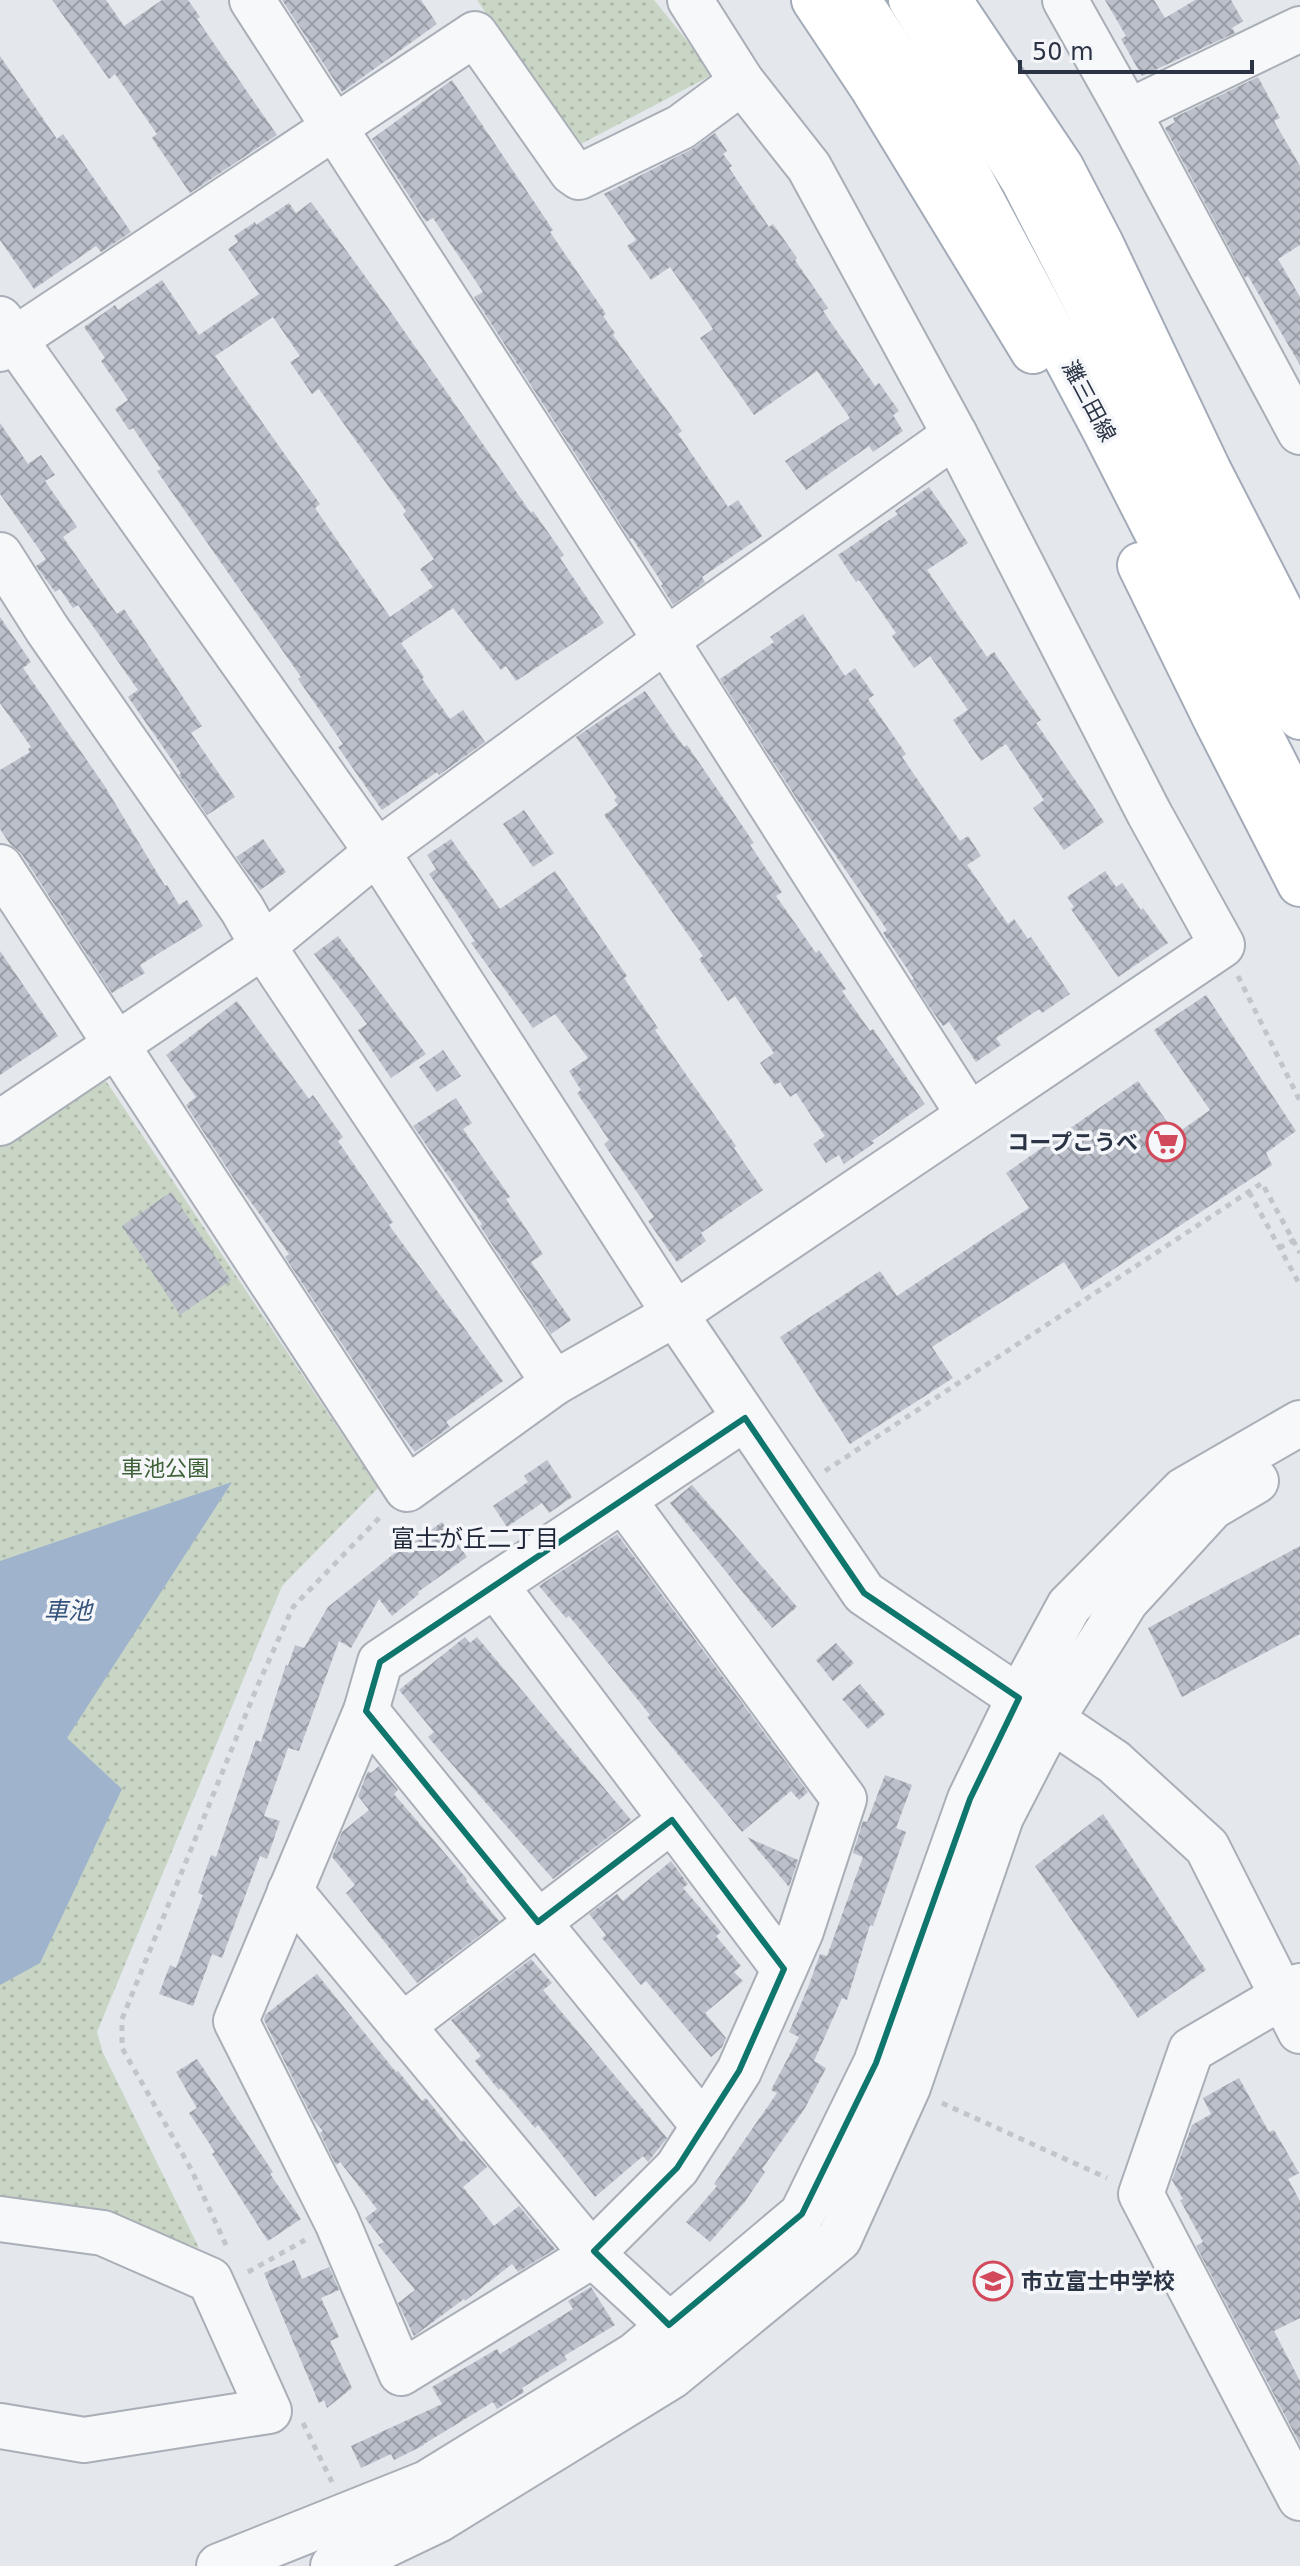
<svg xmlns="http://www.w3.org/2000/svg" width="1300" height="2566" viewBox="0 0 1300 2566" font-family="'DejaVu Sans','Noto Sans JP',sans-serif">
	<defs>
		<pattern id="grass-dots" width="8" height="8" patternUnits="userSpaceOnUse" patternTransform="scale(2)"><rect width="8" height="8" fill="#c9d6c5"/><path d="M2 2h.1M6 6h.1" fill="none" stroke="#adb8ab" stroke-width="1.8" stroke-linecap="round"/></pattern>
		<pattern id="building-cross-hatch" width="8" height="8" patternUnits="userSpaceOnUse" patternTransform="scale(2)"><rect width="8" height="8" fill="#bbc0ca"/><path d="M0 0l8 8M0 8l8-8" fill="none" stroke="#989da6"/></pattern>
	</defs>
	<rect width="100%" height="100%" fill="#e4e7ec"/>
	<g fill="url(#grass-dots)">
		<polygon points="477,0 654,0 714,74 577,146"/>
		<polygon points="106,1081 378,1488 282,1586 97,2032 103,2053 199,2248 93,2213 0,2195 0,1143"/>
	</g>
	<polygon fill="#9fb4cc" points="232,1482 67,1738 122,1789 40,1963 0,1985 0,1561"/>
	<g fill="url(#building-cross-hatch)" fill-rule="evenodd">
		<polygon points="52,0 106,0 124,26 162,0 188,0 200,17 197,19 277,135 190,193 152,138 157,134 115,74 109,79"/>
		<polygon points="282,0 421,0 437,24 342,92"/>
		<polygon points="1105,0 1154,0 1165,18 1195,0 1231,0 1243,21 1232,28 1235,33 1142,76 1121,39 1126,36"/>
		<polygon points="0,56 57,139 63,134 131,232 101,252 96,246 34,289 0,240"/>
		<polygon points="1258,77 1280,118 1274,121 1300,166 1300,245 1278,259 1300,297 1300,365 1248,276 1245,278 1165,128 1175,122 1173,118"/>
		<polygon points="452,80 553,230 550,232 606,314 603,316 615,333 613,335 682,431 678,434 728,507 738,500 762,536 702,577 705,582 673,605 661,586 663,584 632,538 630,539 474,297 483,292 433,218 426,222 372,139"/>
		<polygon points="715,133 727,151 723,154 732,166 729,168 769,227 773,224 797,258 795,260 828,308 823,311 875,386 879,383 899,411 893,415 903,431 873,452 869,446 806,490 785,461 850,418 817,371 754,415 700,338 713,329 670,267 651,280 627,246 636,240 604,194 692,149"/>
		<path d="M311 202 386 305 531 513 533 511 564 555 560 558 604 623 516 681 506 666 501 670 453 608 401 643 424 677 422 679 450 719 463 710 485 742 439 775 437 772 382 810 338 747 343 744 298 679 301 677 157 471 161 469 133 428 129 430 115 409 128 400 101 361 105 358 84 327 115 305 118 310 162 280 199 335 259 294 228 249 238 242 234 236 255 222 256 225 289 203 296 213ZM273 317 300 356 290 362 312 394 319 389 406 511 403 514 434 559 420 569 433 587 390 617 315 508 320 504 215 356Z"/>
		<polygon points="0,423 28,464 41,455 55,475 45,481 77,527 63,537 117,614 124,609 202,726 191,733 235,797 207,815 179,775 181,773 128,697 138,690 78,605 73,608 60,589 55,592 36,566 46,559 0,494"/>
		<polygon points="929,487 968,543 927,570 987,657 994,652 1041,720 1036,723 1104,822 1064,850 1033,808 1044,800 1006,744 981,761 953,720 968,710 930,656 914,668 892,636 896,633 859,580 856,582 838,555 898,514 895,511"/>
		<polygon points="803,614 845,676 855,668 874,695 868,699 906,754 902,757 960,841 968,836 981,856 967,865 1008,924 1014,919 1028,939 1031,937 1070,994 1042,1013 1039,1009 996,1038 1001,1045 976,1062 949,1022 943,1026 928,1005 912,980 914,979 883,933 887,930 804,810 720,679 774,642 770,637"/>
		<polygon points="0,617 31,662 23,668 104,785 165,886 167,885 179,905 187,900 203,926 140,965 145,973 112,993 21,853 10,844 0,829 0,770 30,752 28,749 31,747 0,703"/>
		<polygon points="645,691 684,747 687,745 754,843 750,845 782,892 776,896 816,953 819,950 846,989 842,991 870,1031 873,1029 925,1104 872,1141 874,1143 844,1164 839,1155 826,1163 813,1144 825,1136 796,1093 790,1097 780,1082 775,1085 760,1063 774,1053 735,996 728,1001 699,959 703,956 604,815 618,805 614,800 617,797 576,737"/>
		<polygon points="524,810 554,853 533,867 503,824"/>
		<polygon points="263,839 286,872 260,890 236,857"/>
		<polygon points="451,839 500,909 555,871 627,976 624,978 658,1028 655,1030 736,1146 734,1148 763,1190 701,1233 706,1241 677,1262 648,1221 654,1217 604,1144 609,1140 577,1093 581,1090 569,1071 588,1058 555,1014 533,1028 471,943 475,941 429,874 436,869 427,855"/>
		<polygon points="1105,871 1116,887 1122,883 1141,910 1143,908 1168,943 1118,977 1071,909 1074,907 1067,897"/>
		<polygon points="338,936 426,1054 391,1078 358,1030 367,1024 314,954"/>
		<polygon points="0,951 58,1036 0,1075"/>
		<polygon points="1206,995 1296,1131 1266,1153 1272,1165 1082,1290 1064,1262 932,1347 953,1378 850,1444 780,1337 880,1271 897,1296 1029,1208 1006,1173 1138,1081 1176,1134 1210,1110 1154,1030"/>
		<polygon points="237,1001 309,1099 313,1095 343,1137 338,1141 393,1222 389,1225 503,1381 446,1422 450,1427 415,1452 404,1438 285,1257 289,1254 236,1182 186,1105 196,1097 166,1055"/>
		<polygon points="443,1050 461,1076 437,1092 419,1067"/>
		<polygon points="456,1098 472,1123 463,1129 510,1197 506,1199 543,1254 531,1262 571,1320 551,1334 480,1226 482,1224 413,1126"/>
		<polygon points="171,1192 231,1280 180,1315 122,1226"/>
		<polygon points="547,1460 572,1497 549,1513 542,1503 507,1527 493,1506 528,1482 524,1476"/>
		<polygon points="692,1485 797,1607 772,1628 670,1503"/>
		<polygon points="442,1522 467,1557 418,1592 419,1594 392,1616 379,1599 351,1648 339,1641 299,1751 288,1748 264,1816 280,1821 267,1859 260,1856 222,1958 212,1954 193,2006 159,1994 170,1965 176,1968 203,1895 198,1893 211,1855 216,1857 256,1740 261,1742 286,1665 288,1666 295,1645 304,1648 328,1607 411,1540 409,1546"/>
		<polygon points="617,1534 808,1792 799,1800 791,1791 742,1832 647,1717 650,1715 618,1675 569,1616 566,1618 539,1586"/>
		<polygon points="1300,1546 1300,1634 1182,1697 1148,1628"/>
		<polygon points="465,1637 470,1643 477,1637 631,1820 553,1879 428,1737 434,1732 399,1690"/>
		<polygon points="836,1643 854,1663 833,1681 816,1660"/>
		<polygon points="860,1684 885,1714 868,1729 842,1699"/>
		<polygon points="379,1766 398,1790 394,1794 467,1879 466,1881 499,1921 417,1983 346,1893 355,1885 332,1857 342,1832 369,1810 358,1796 368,1771 371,1773"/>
		<polygon points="885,1775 912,1785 896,1828 906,1832 873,1926 870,1925 847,2000 842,1998 814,2061 826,2068 805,2108 762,2169 765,2172 744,2203 710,2242 686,2222 717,2186 714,2184 777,2093 771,2090 799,2037 789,2032 809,1985 820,1954 827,1956 863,1857 853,1853 863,1821 867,1822"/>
		<polygon points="1103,1814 1206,1970 1138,2018 1035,1866"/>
		<polygon points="747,1837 798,1860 789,1887"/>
		<polygon points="671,1861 688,1884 683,1888 721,1932 716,1936 741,1966 734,1972 743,1981 705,2013 726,2038 722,2047 711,2057 646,1981 641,1985 602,1938 606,1935 589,1914 617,1894 623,1901"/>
		<polygon points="531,1959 552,1983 543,1990 667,2138 648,2162 643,2156 595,2197 538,2125 535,2128 501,2088 499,2090 475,2061 481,2056 451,2020"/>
		<polygon points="317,1974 396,2072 398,2071 422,2101 426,2098 461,2142 464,2140 487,2167 463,2187 494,2226 519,2206 555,2249 518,2272 512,2264 465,2301 464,2299 414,2336 398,2303 415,2290 378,2245 384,2242 365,2218 377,2209 340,2162 336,2165 320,2133 323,2131 313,2119 264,2020 265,2015"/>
		<polygon points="197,2059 273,2172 270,2174 301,2219 268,2241 212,2154 215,2152 189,2113 197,2108 176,2072"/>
		<polygon points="1239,2078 1269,2132 1274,2130 1299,2173 1288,2179 1300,2201 1300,2318 1274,2331 1300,2381 1300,2444 1196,2246 1203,2242 1180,2200 1183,2199 1172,2180 1192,2125 1211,2114 1203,2098"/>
		<polygon points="294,2260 302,2279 329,2267 339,2290 321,2298 339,2337 330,2341 352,2388 327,2408 324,2400 319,2403 264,2273"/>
		<polygon points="591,2287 615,2325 564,2356 567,2360 522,2388 524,2392 497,2409 493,2402 424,2444 424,2445 394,2460 391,2454 361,2468 351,2446 442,2404 432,2387 497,2349 500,2354 573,2309 568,2301"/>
	</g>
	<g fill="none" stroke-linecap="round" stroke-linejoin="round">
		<defs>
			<g id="minor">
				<polyline points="252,0 674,653 969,1115"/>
				<polyline points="1065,0 1128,112 1300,432"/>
				<polyline points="1128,112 1300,29"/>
				<polyline points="0,319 377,852 675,1314 864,1593 1114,1762 1207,1847 1300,2031"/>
				<polyline points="0,349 475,34 572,172 579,177 681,127 742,82"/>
				<polyline points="0,555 47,629 242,909 263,946 554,1383"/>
				<polyline points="0,867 407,1489 554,1383 675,1314 1222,945 1149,813 955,435 809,167 742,82 690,0"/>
				<polyline points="0,1123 263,946 377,852 666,640 955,435"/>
				<polyline points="624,1501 844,1799 801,1931 739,2071 677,2168 594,2251 593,2255 401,2373 337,2222 236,2021 366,1711 380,1662 745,1418"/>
				<polyline points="495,1585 784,1969"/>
				<polyline points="366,1711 704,2126"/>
				<polyline points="290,1891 593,2255 669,2325"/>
				<polyline points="1300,1986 1191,2050 1141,2194 1300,2498"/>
				<polyline points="402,2026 672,1820"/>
				<polyline points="0,2219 103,2233 210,2280 269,2411 84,2440 0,2426"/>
				<polyline points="219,2566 427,2483 635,2355 802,2214 876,2063 970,1799 1019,1698 1069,1606 1184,1490 1300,1423"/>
				<polyline points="333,2566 369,2553 438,2520 672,2376 839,2239 908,2087 1001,1817 1051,1720 1126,1601 1212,1507 1256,1481"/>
			</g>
			<g id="major">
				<polyline points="814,0 872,87 1033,351"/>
				<polyline points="856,0 868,15 952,144 1103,427 1300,813"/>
				<polyline points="911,0 1023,180 1300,717"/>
				<polyline points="949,0 1061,167 1101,244 1209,471 1300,648"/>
				<polyline points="1140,565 1216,720 1300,884"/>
			</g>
		</defs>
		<use href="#minor" stroke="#a9aeb7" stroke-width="48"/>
		<use href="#major" stroke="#a3abb8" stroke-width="48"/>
		<g stroke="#c2c5cb" stroke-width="5" stroke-dasharray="6 6" stroke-linecap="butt">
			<polyline points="1238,976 1300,1101"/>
			<polyline points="1249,1192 1300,1285"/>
			<polyline points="825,1471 1262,1183 1300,1253"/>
			<polyline points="942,2103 1107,2178"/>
			<polyline points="226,2245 191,2169 122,2048 122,2019 257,1687 293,1607 382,1515"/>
			<polyline points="248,2272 305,2240"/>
			<polyline points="303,2423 332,2482"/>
		</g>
		<use href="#minor" stroke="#f7f8fa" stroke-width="44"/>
		<use href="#major" stroke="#fff" stroke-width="44"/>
		<polyline stroke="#c2c5cb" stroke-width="5" stroke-dasharray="6 6" stroke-linecap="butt" points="1279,1248 1300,1237"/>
	</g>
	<path fill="none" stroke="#0f766e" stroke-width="6" stroke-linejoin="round" d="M745 1418 864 1593 1019 1698 970 1799 876 2063 802 2214 669 2325 594 2251 677 2168 739 2071 784 1969 672 1820 538 1922 366 1711 380 1662Z"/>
	<defs>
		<symbol id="supermarket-ring" viewBox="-11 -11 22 22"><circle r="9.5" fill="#f4f6f9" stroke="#d1495b" stroke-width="1.5"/><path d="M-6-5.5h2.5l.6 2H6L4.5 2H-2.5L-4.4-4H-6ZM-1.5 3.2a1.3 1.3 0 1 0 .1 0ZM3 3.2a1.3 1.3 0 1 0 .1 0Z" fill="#d1495b"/></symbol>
		<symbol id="school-ring" viewBox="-11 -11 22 22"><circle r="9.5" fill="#f4f6f9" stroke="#d1495b" stroke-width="1.5"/><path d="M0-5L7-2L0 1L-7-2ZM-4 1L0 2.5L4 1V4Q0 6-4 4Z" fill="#d1495b"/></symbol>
	</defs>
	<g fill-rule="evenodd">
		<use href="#supermarket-ring" x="1144" y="1120" width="44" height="44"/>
		<use href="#school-ring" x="971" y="2259" width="44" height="44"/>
	</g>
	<g text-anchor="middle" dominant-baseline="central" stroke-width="7" stroke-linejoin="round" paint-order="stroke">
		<g font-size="22" fill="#2b3445" stroke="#f4f6f9">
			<text transform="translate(1089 401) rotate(62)">灘三田線</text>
		</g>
		<g font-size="22" font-weight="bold" fill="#2b3445" stroke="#f4f6f9" text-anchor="end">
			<text x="1138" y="1142">コープこうべ</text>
			<text x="1021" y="2281" text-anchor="start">市立富士中学校</text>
		</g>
		<g font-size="22" fill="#3f6138" stroke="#f4f6f9">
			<text x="165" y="1468">車池公園</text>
		</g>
		<g font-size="24" fill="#1d2536" stroke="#f4f6f9">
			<text x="475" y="1539">富士が丘二丁目</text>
		</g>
		<g font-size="24" font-style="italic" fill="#34527a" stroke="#f4f6f9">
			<text x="68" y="1611">車池</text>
		</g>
	</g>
	<path d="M1020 60v12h232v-12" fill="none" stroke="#2b3445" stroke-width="4"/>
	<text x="1032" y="60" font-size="24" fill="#2b3445" stroke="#f4f6f9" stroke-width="6" paint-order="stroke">50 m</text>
</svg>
